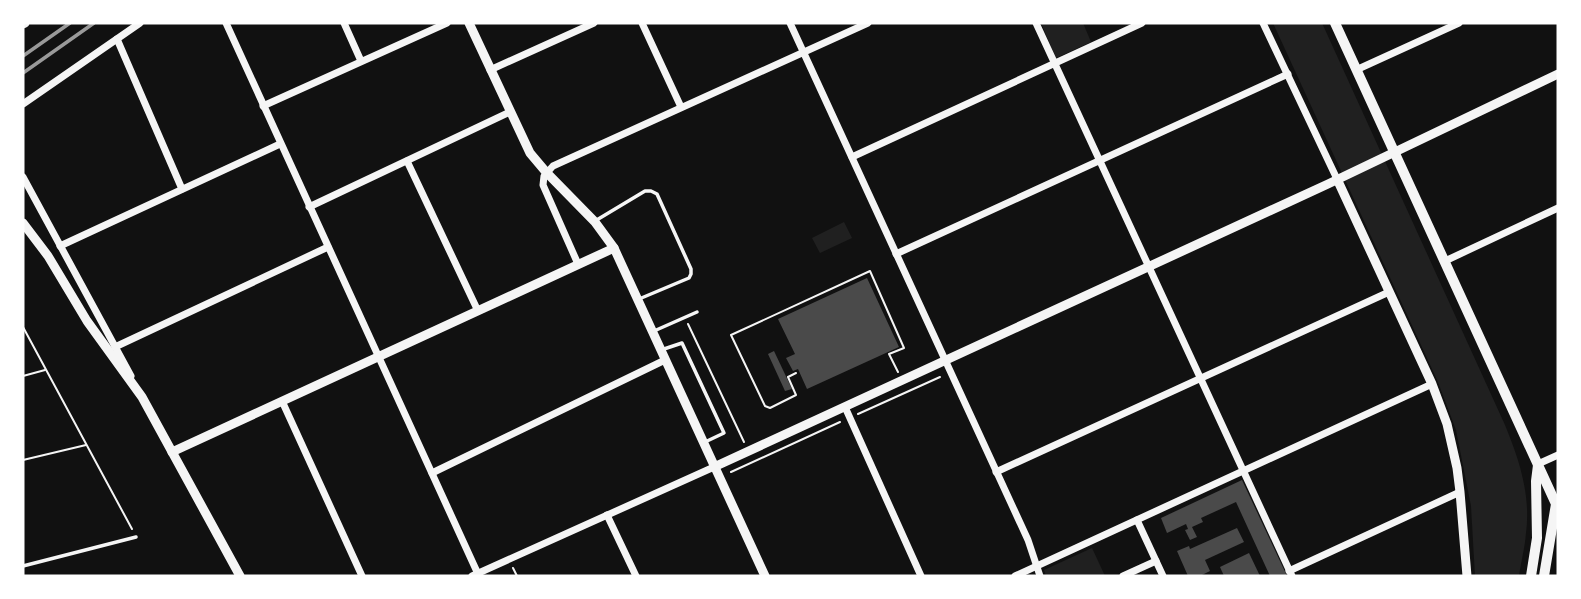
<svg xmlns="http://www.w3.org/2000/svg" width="1581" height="599" viewBox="0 0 1581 599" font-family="'Source Sans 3',sans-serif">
	<rect width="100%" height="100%" fill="#111"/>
	<g fill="#202020">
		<polygon points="1041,23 1083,23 1091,42 1056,58"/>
		<path d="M1273 23H1322L1505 425C1519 459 1531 495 1526 533 1525 547 1521 562 1519 576H1475L1471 506 1456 430 1438 382Z"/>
		<polygon points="844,222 852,238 820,253 812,238"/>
		<polygon points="1092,548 1105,576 1046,576 1044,570"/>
	</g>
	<g fill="#4a4a4a">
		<polygon points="867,278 899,347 807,389 798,369 793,371 786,358 795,354 778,319"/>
		<polygon points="774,351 792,389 785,391 768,354"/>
		<polygon points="1242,480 1287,576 1270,576 1236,502 1201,518 1203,522 1192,527 1197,537 1190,540 1185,530 1188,529 1186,524 1167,533 1161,518"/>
		<polygon points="1237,528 1244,542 1205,560 1210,571 1200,576 1188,576 1177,551 1189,546 1190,549"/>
		<polygon points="1249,553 1260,576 1224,576 1220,567"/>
	</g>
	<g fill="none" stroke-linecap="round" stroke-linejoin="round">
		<g stroke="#f5f5f5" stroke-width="2">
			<polyline points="688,324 744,442"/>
			<polyline points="23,327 132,529"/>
			<polyline points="796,373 788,377 796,395 770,408 765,406 731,335 870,271 904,348 889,354 898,372"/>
			<polyline points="23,376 45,370"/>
			<polyline points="858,414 940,377"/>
			<polyline points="23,460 86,445"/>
			<polyline points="731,472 840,422"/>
			<polyline points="513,568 517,576"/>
		</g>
		<g stroke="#f5f5f5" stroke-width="3.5">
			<polyline points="595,221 645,191 651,191 657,194 691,269 691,274 689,278 639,299"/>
			<polyline points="654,331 697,312"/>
			<polyline points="661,350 682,343 724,433 705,442"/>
			<polyline points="23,566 136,537"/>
		</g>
		<g stroke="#f5f5f5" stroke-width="7">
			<polyline points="226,23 478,574"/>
			<polyline points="344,23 361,61"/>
			<polyline points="642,23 681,107"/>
			<polyline points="790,23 1028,540 1040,576"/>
			<polyline points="1036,23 1292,576"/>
			<polyline points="1263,23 1337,179"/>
			<polyline points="117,39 182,189"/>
			<polyline points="490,70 594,23"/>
			<polyline points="1356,70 1459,23"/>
			<polyline points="23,104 140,23"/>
			<polyline points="263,106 447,23"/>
			<polyline points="852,157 1142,23"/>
			<polyline points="407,161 478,311"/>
			<polyline points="23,177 131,376"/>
			<polyline points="309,207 510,112"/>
			<polyline points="60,246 280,144"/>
			<polyline points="896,254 1288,74"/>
			<polyline points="1445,261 1558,208"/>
			<polyline points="578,264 543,185 544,176 553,166 868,23"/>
			<polyline points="115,347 328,247"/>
			<polyline points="282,401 362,576"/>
			<polyline points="845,407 921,576"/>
			<polyline points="1538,464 1558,455"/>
			<polyline points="996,472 1389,292"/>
			<polyline points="432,473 665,360"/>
			<polyline points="607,515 636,576"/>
			<polyline points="1137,520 1163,576"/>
			<polyline points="1289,571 1460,492"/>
			<polyline points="472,576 714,467"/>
			<polyline points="1015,576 1432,384"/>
			<polyline points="1123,576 1156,561"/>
		</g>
		<g stroke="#f5f5f5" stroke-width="9">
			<polyline points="469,23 530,153 546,172 595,222 614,248 765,576"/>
			<polyline points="23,24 25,23"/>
			<polyline points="1337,179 1432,384 1447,424 1457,468 1460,492 1467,576"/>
			<polyline points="23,223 48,256 87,321 142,397 240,576"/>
			<polyline points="172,452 614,248"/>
			<polyline points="714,467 1328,184 1558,74"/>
		</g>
		<g stroke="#f5f5f5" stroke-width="10">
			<polyline points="1335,23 1556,504 1544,576"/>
			<polyline points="1531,576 1537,538 1536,481 1538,465"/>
		</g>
		<g stroke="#9a9a9a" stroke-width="3.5">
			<polyline points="23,56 70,23"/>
			<polyline points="23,73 94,23"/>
		</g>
	</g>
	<rect width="1581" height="599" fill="none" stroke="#ffffff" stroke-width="49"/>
</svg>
